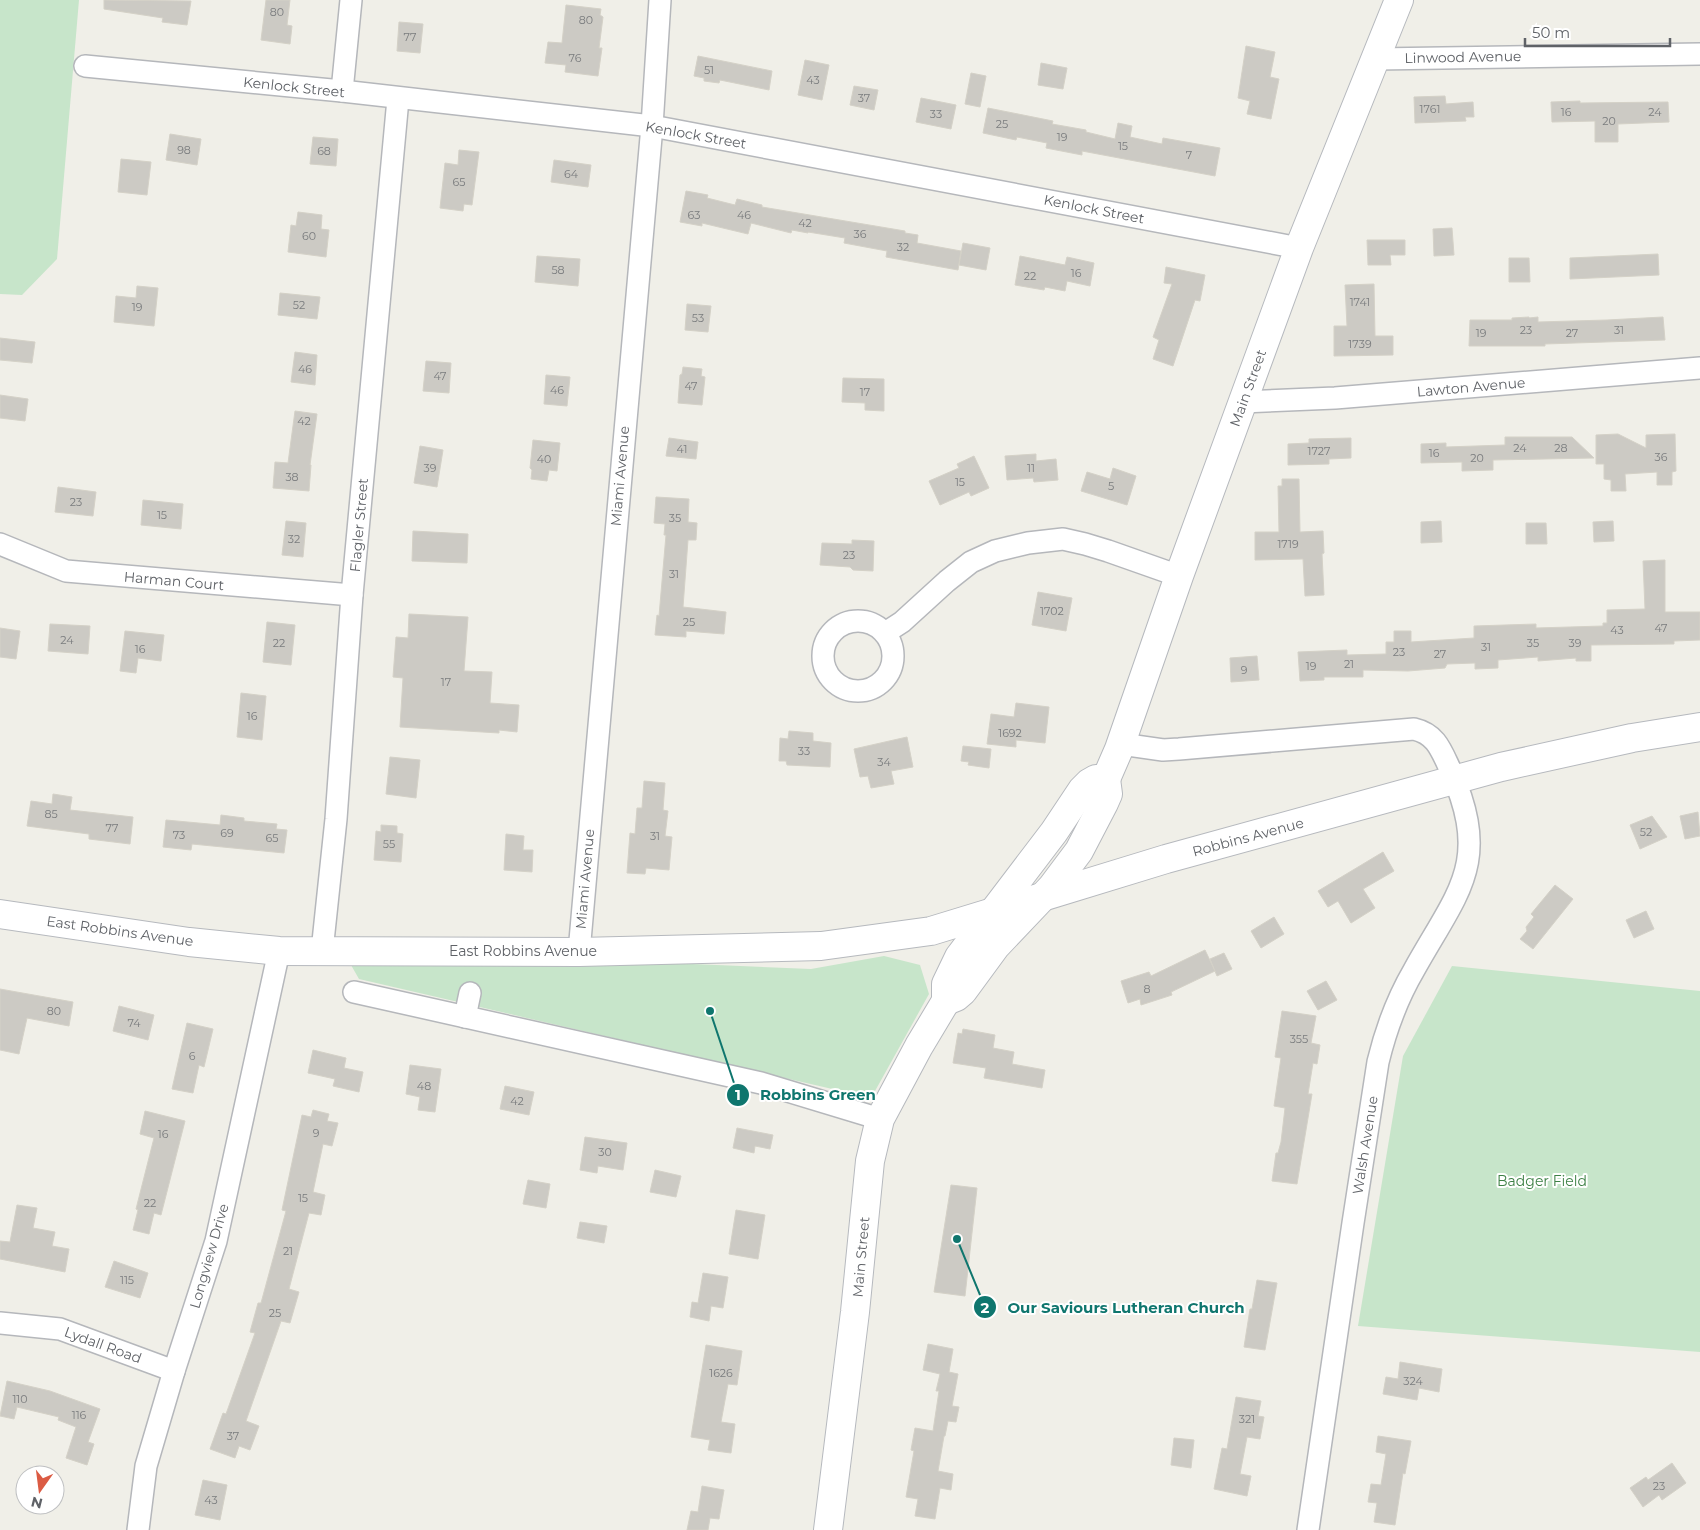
<svg xmlns="http://www.w3.org/2000/svg" width="1700" height="1530" viewBox="0 0 1700 1530" font-family="Montserrat,sans-serif">
	<rect width="100%" height="100%" fill="#f0efe8"/>
	<g fill="#c7e5ca">
		<polygon points="0,0 79,0 57,259 22,295 0,294"/>
		<polygon points="884,956 920,965 929,994 875,1091 854,1094 359,979 351,965 669,963 811,969"/>
		<polygon points="1452,966 1700,991 1700,1352 1358,1326 1403,1056"/>
	</g>
	<g fill="#cccac4" stroke="#d4d1c7">
		<polygon points="104,0 191,1 187,25 162,22 163,18 104,9"/>
		<polygon points="266,0 290,0 287,25 292,26 290,44 261,40"/>
		<polygon points="566,5 601,9 600,15 603,17 599,48 602,48 598,76 565,72 566,65 545,63 548,42 562,43"/>
		<polygon points="399,22 423,24 420,53 397,51"/>
		<polygon points="1246,46 1275,52 1270,77 1279,79 1271,119 1247,114 1250,101 1238,98"/>
		<polygon points="698,56 772,71 769,90 720,80 719,83 704,81 704,78 694,76"/>
		<polygon points="805,60 829,65 822,100 798,95"/>
		<polygon points="1041,63 1067,68 1063,89 1038,85"/>
		<polygon points="971,73 986,76 980,107 965,104"/>
		<polygon points="854,86 878,90 874,110 850,105"/>
		<polygon points="1445,96 1446,104 1473,102 1474,117 1465,117 1466,121 1415,123 1414,97"/>
		<polygon points="921,98 956,105 951,129 916,122"/>
		<polygon points="1580,101 1580,103 1668,102 1669,122 1618,124 1618,142 1595,142 1595,121 1552,122 1551,102"/>
		<polygon points="988,108 1053,121 1052,124 1086,130 1086,132 1115,139 1118,123 1132,126 1130,137 1162,144 1163,138 1220,148 1215,176 1082,151 1082,155 1046,148 1047,143 1017,137 1016,140 983,133"/>
		<polygon points="170,134 201,139 197,165 166,160"/>
		<polygon points="313,137 338,139 336,166 310,164"/>
		<polygon points="459,150 479,152 472,205 464,204 463,211 440,208 445,163 458,165"/>
		<polygon points="121,159 151,162 147,195 118,192"/>
		<polygon points="554,160 591,165 588,187 551,182"/>
		<polygon points="686,191 708,195 707,198 735,205 737,199 762,205 762,207 905,231 905,233 918,235 917,243 961,251 958,270 886,257 887,251 844,243 845,238 808,232 808,233 792,230 791,233 751,223 748,234 702,223 702,226 680,222"/>
		<polygon points="298,212 322,215 321,229 329,230 326,257 288,252 291,225 296,226"/>
		<polygon points="1452,228 1454,255 1434,256 1433,229"/>
		<polygon points="1367,240 1405,240 1405,255 1390,255 1391,265 1368,265"/>
		<polygon points="963,243 990,248 986,270 959,265"/>
		<polygon points="1658,254 1659,275 1570,279 1570,258"/>
		<polygon points="537,256 580,259 578,286 535,282"/>
		<polygon points="1020,256 1065,265 1067,257 1094,263 1090,286 1067,281 1065,291 1045,287 1044,290 1015,285"/>
		<polygon points="1509,258 1529,258 1530,282 1509,282"/>
		<polygon points="1166,267 1205,275 1200,301 1195,300 1173,366 1153,359 1159,340 1153,337 1172,284 1164,283"/>
		<polygon points="1374,284 1375,336 1393,336 1393,355 1334,356 1334,326 1347,326 1345,285"/>
		<polygon points="137,286 158,288 154,326 114,322 116,296 136,298"/>
		<polygon points="280,293 320,297 317,319 278,315"/>
		<polygon points="687,304 711,306 708,332 685,330"/>
		<polygon points="1529,317 1529,318 1538,317 1538,322 1607,320 1663,317 1665,340 1545,344 1545,346 1469,346 1470,320 1512,320 1512,318"/>
		<polygon points="0,338 35,342 32,363 0,360"/>
		<polygon points="295,352 317,355 315,385 291,382"/>
		<polygon points="426,361 451,363 449,393 423,391"/>
		<polygon points="683,367 702,369 701,376 705,377 702,405 678,403 680,375 682,374"/>
		<polygon points="546,375 570,377 567,406 544,404"/>
		<polygon points="843,378 884,379 884,411 865,410 865,403 842,402"/>
		<polygon points="0,395 28,399 25,421 0,418"/>
		<polygon points="295,411 317,414 310,465 311,465 309,491 273,488 275,462 288,463"/>
		<polygon points="1618,434 1646,448 1646,435 1675,434 1676,471 1672,472 1672,485 1657,485 1657,472 1625,474 1626,491 1611,491 1611,480 1604,479 1604,464 1596,464 1596,435"/>
		<polygon points="1505,437 1572,437 1594,458 1493,460 1493,470 1462,471 1462,462 1421,463 1421,444 1446,443 1446,447 1505,445"/>
		<polygon points="669,438 698,442 696,459 666,456"/>
		<polygon points="1351,438 1351,458 1329,459 1329,464 1288,465 1288,444 1309,443 1309,439"/>
		<polygon points="533,440 560,443 557,471 549,470 547,481 531,479 532,470 530,468"/>
		<polygon points="420,446 443,450 437,487 414,483"/>
		<polygon points="1036,454 1036,461 1056,459 1058,480 1034,482 1033,478 1007,480 1005,456"/>
		<polygon points="974,456 989,488 971,496 969,492 940,505 929,481 959,468 957,464"/>
		<polygon points="1113,468 1136,476 1127,505 1081,491 1087,472 1110,479"/>
		<polygon points="1282,479 1299,479 1300,532 1323,531 1324,553 1322,554 1324,595 1305,596 1303,559 1255,560 1255,532 1279,532 1278,486 1282,486"/>
		<polygon points="58,487 96,492 93,516 55,512"/>
		<polygon points="656,497 689,499 688,522 697,523 696,540 688,540 683,607 726,612 724,634 686,631 686,637 655,635 657,615 659,616 666,535 664,535 665,524 654,523"/>
		<polygon points="143,500 183,504 181,529 141,525"/>
		<polygon points="286,521 306,523 303,557 282,555"/>
		<polygon points="1441,521 1442,542 1421,543 1421,522"/>
		<polygon points="1613,521 1614,541 1594,542 1593,522"/>
		<polygon points="1526,523 1546,523 1547,544 1526,544"/>
		<polygon points="413,531 468,534 467,563 412,561"/>
		<polygon points="852,540 874,541 873,571 853,570 850,567 820,565 822,543 852,544"/>
		<polygon points="1665,560 1665,612 1700,612 1700,640 1674,641 1674,644 1591,645 1591,661 1576,661 1576,658 1538,661 1538,657 1498,660 1498,668 1475,669 1475,663 1447,664 1445,668 1408,671 1363,670 1363,677 1324,677 1324,680 1300,681 1298,652 1347,650 1347,655 1386,654 1386,642 1394,642 1394,631 1411,631 1411,642 1474,638 1474,626 1536,624 1536,628 1603,626 1603,623 1607,623 1607,610 1645,609 1643,561"/>
		<polygon points="1038,592 1072,598 1066,631 1032,625"/>
		<polygon points="409,614 468,617 464,671 492,672 490,703 519,705 517,732 499,730 499,733 400,727 403,678 393,677 396,637 408,638"/>
		<polygon points="267,622 295,625 291,665 263,662"/>
		<polygon points="50,624 90,626 88,654 48,651"/>
		<polygon points="0,628 20,631 16,659 0,657"/>
		<polygon points="125,631 164,635 161,661 138,658 136,673 120,671"/>
		<polygon points="1257,656 1259,680 1231,682 1230,658"/>
		<polygon points="241,693 266,696 262,740 237,737"/>
		<polygon points="1016,703 1049,707 1045,743 1016,740 1016,747 987,744 991,714 1014,717"/>
		<polygon points="789,731 813,733 813,741 831,743 830,767 787,765 786,761 779,761 780,738 788,739"/>
		<polygon points="907,737 913,767 891,771 894,784 871,788 868,776 860,777 854,749"/>
		<polygon points="963,746 991,749 989,768 968,765 969,762 961,761"/>
		<polygon points="390,757 420,760 416,798 386,794"/>
		<polygon points="644,781 665,783 663,810 668,811 665,836 672,837 669,870 646,868 645,874 627,873 630,833 635,834 637,808 642,808"/>
		<polygon points="53,794 72,797 70,810 133,817 130,844 89,839 89,834 27,826 31,801 52,804"/>
		<polygon points="1698,812 1700,836 1685,839 1680,816"/>
		<polygon points="221,815 244,818 244,821 277,824 276,829 287,830 284,853 192,844 191,850 163,847 166,820 220,825"/>
		<polygon points="1652,816 1667,837 1640,849 1630,825"/>
		<polygon points="381,825 397,826 397,833 403,834 401,862 374,860 376,831 381,832"/>
		<polygon points="506,834 524,836 523,850 533,850 532,872 504,870"/>
		<polygon points="1383,852 1394,871 1363,889 1375,908 1351,923 1338,901 1328,907 1318,891"/>
		<polygon points="1555,885 1573,899 1533,949 1520,939 1527,931 1526,927 1534,917 1531,914"/>
		<polygon points="1646,911 1654,929 1634,938 1626,920"/>
		<polygon points="1274,917 1284,934 1261,948 1251,931"/>
		<polygon points="1205,950 1215,971 1171,992 1172,995 1141,1005 1140,999 1128,1003 1121,981 1149,972 1151,976"/>
		<polygon points="1224,953 1232,969 1217,976 1210,959"/>
		<polygon points="1326,981 1337,1000 1318,1010 1307,991"/>
		<polygon points="0,989 73,1002 69,1026 27,1018 19,1054 0,1050"/>
		<polygon points="119,1006 154,1015 148,1040 113,1031"/>
		<polygon points="1282,1011 1316,1016 1311,1043 1320,1045 1317,1064 1313,1063 1308,1094 1312,1094 1297,1184 1272,1181 1276,1153 1278,1153 1281,1142 1285,1108 1274,1106 1281,1058 1275,1057"/>
		<polygon points="187,1023 213,1029 204,1067 199,1065 193,1093 172,1089"/>
		<polygon points="963,1029 995,1035 993,1048 1014,1052 1012,1064 1045,1070 1042,1088 984,1078 986,1068 953,1063 958,1033 962,1034"/>
		<polygon points="313,1050 346,1058 344,1068 363,1072 359,1092 333,1086 335,1079 308,1073"/>
		<polygon points="410,1065 441,1069 435,1112 418,1110 420,1097 406,1094"/>
		<polygon points="505,1086 534,1092 529,1115 500,1109"/>
		<polygon points="313,1110 329,1114 327,1121 338,1123 332,1146 323,1144 313,1192 325,1195 321,1215 309,1213 289,1289 299,1292 290,1323 281,1321 246,1421 259,1426 250,1450 239,1446 235,1458 210,1449 223,1413 226,1414 255,1333 250,1332 258,1303 261,1303 286,1211 282,1210 302,1115 311,1117"/>
		<polygon points="145,1111 185,1121 161,1215 154,1213 149,1234 133,1230 138,1210 136,1209 154,1138 140,1134"/>
		<polygon points="737,1128 773,1135 770,1149 755,1146 754,1153 733,1148"/>
		<polygon points="585,1137 627,1143 623,1170 598,1166 597,1173 580,1170"/>
		<polygon points="655,1170 681,1176 676,1197 650,1192"/>
		<polygon points="528,1180 550,1184 546,1208 523,1204"/>
		<polygon points="951,1185 977,1188 965,1296 934,1292"/>
		<polygon points="17,1205 37,1208 33,1228 55,1232 52,1246 69,1249 65,1272 0,1259 0,1241 10,1242"/>
		<polygon points="736,1210 765,1215 758,1259 729,1254"/>
		<polygon points="580,1222 607,1226 604,1243 577,1238"/>
		<polygon points="114,1261 148,1273 140,1298 105,1287"/>
		<polygon points="703,1273 728,1277 723,1308 711,1306 709,1321 690,1317 692,1302 698,1303"/>
		<polygon points="1257,1280 1277,1283 1265,1350 1244,1347 1250,1309 1252,1309"/>
		<polygon points="928,1344 953,1349 949,1372 958,1374 952,1406 959,1407 956,1422 948,1421 945,1436 944,1436 938,1471 953,1474 951,1490 940,1488 935,1519 915,1516 918,1499 906,1497 914,1451 911,1450 915,1428 933,1431 939,1391 936,1391 940,1374 923,1370"/>
		<polygon points="706,1345 742,1351 737,1385 728,1384 721,1422 735,1424 731,1453 708,1450 710,1440 691,1437"/>
		<polygon points="1400,1362 1442,1369 1439,1392 1419,1388 1417,1400 1383,1394 1386,1377 1398,1379"/>
		<polygon points="7,1381 50,1391 100,1409 88,1442 94,1444 87,1465 66,1458 76,1427 58,1420 59,1417 17,1407 14,1419 0,1416"/>
		<polygon points="1236,1397 1261,1401 1258,1416 1264,1417 1260,1439 1247,1437 1240,1474 1251,1476 1247,1496 1214,1489 1222,1448 1227,1449"/>
		<polygon points="1378,1436 1411,1441 1405,1474 1403,1473 1395,1525 1374,1522 1377,1503 1368,1502 1371,1484 1381,1485 1386,1454 1376,1452"/>
		<polygon points="1174,1438 1194,1440 1191,1468 1171,1465"/>
		<polygon points="1672,1463 1686,1483 1662,1500 1659,1495 1643,1507 1630,1488 1646,1477 1648,1480"/>
		<polygon points="203,1480 227,1485 220,1520 195,1515"/>
		<polygon points="702,1486 724,1490 719,1519 710,1518 708,1530 687,1530 691,1511 698,1512"/>
	</g>
	<g fill="none" stroke-linecap="round" stroke-linejoin="round">
		<defs>
			<g id="street">
				<polyline points="1376,59 1700,54"/>
				<polyline points="85,66 342,91 652,126 1299,248"/>
				<polyline points="342,91 351,0"/>
				<polyline points="1242,402 1335,398 1700,368"/>
				<polyline points="0,544 66,571 352,595"/>
				<circle cx="858" cy="656" r="35"/>
				<polyline points="885,633 902,622 947,581 971,562 995,551 1028,543 1063,539 1085,544 1108,551 1179,576"/>
				<path d="M1121 744 1163 750 1179 749 1414 729C1436 734 1441 750 1450 769 1492 863 1458 891 1414 970 1397 999 1386 1029 1378 1062L1353 1223 1308 1530"/>
				<polyline points="322,951 336,819 352,595 398,99"/>
				<polyline points="579,952 652,126 660,0"/>
				<polyline points="354,992 761,1083 880,1119"/>
				<polyline points="465,1017 470,993"/>
				<polyline points="0,1323 60,1329 174,1371"/>
				<polyline points="138,1530 146,1466 174,1371 216,1241 279,951"/>
			</g>
			<g id="secondary">
				<polyline points="1106,779 1119,749 1179,576 1299,248 1399,0"/>
				<polyline points="0,914 189,942 279,951 579,952 821,946 931,931 1166,859 1501,767 1632,738 1700,727"/>
				<polyline points="946,1001 946,984 959,957 1054,832 1082,790 1089,783 1096,779 1106,779"/>
				<polyline points="946,1001 956,997 963,991 996,946 1052,887 1079,851 1104,803 1108,794 1106,779"/>
				<polyline points="828,1530 855,1312 870,1161 880,1119 919,1046 946,1001"/>
			</g>
		</defs>
		<use href="#street" stroke="#b5b7bb" stroke-width="24"/>
		<use href="#secondary" stroke="#b6b9be" stroke-width="30"/>
		<use href="#street" stroke="#fff" stroke-width="21"/>
		<use href="#secondary" stroke="#fff" stroke-width="28"/>
	</g>
	<g text-anchor="middle" dominant-baseline="central" stroke-width="4" stroke-linejoin="round" paint-order="stroke">
		<g font-size="11" fill="#7a7c7e">
			<text x="277" y="12">80</text>
			<text x="586" y="20">80</text>
			<text x="410" y="37">77</text>
			<text x="575" y="58">76</text>
			<text x="709" y="70">51</text>
			<text x="813" y="80">43</text>
			<text x="864" y="98">37</text>
			<text x="1430" y="109">1761</text>
			<text x="1566" y="112">16</text>
			<text x="1655" y="112">24</text>
			<text x="936" y="114">33</text>
			<text x="1609" y="121">20</text>
			<text x="1002" y="124">25</text>
			<text x="1062" y="137">19</text>
			<text x="1123" y="146">15</text>
			<text x="184" y="150">98</text>
			<text x="324" y="151">68</text>
			<text x="1189" y="155">7</text>
			<text x="571" y="174">64</text>
			<text x="459" y="182">65</text>
			<text x="694" y="215">63</text>
			<text x="744" y="215">46</text>
			<text x="805" y="223">42</text>
			<text x="860" y="234">36</text>
			<text x="309" y="236">60</text>
			<text x="903" y="247">32</text>
			<text x="558" y="270">58</text>
			<text x="1076" y="273">16</text>
			<text x="1030" y="276">22</text>
			<text x="1360" y="302">1741</text>
			<text x="299" y="305">52</text>
			<text x="137" y="307">19</text>
			<text x="698" y="318">53</text>
			<text x="1526" y="330">23</text>
			<text x="1619" y="330">31</text>
			<text x="1481" y="333">19</text>
			<text x="1572" y="333">27</text>
			<text x="1360" y="344">1739</text>
			<text x="305" y="369">46</text>
			<text x="440" y="376">47</text>
			<text x="691" y="386">47</text>
			<text x="557" y="390">46</text>
			<text x="865" y="392">17</text>
			<text x="304" y="421">42</text>
			<text x="1520" y="448">24</text>
			<text x="1561" y="448">28</text>
			<text x="682" y="449">41</text>
			<text x="1319" y="451">1727</text>
			<text x="1434" y="453">16</text>
			<text x="1661" y="457">36</text>
			<text x="1477" y="458">20</text>
			<text x="544" y="459">40</text>
			<text x="430" y="468">39</text>
			<text x="1031" y="468">11</text>
			<text x="292" y="477">38</text>
			<text x="960" y="482">15</text>
			<text x="1111" y="486">5</text>
			<text x="76" y="502">23</text>
			<text x="162" y="515">15</text>
			<text x="675" y="518">35</text>
			<text x="294" y="539">32</text>
			<text x="1288" y="544">1719</text>
			<text x="849" y="555">23</text>
			<text x="674" y="574">31</text>
			<text x="1052" y="611">1702</text>
			<text x="689" y="622">25</text>
			<text x="1661" y="628">47</text>
			<text x="1617" y="630">43</text>
			<text x="67" y="640">24</text>
			<text x="279" y="643">22</text>
			<text x="1533" y="643">35</text>
			<text x="1575" y="643">39</text>
			<text x="1486" y="647">31</text>
			<text x="140" y="649">16</text>
			<text x="1399" y="652">23</text>
			<text x="1440" y="654">27</text>
			<text x="1349" y="664">21</text>
			<text x="1311" y="666">19</text>
			<text x="1244" y="670">9</text>
			<text x="446" y="682">17</text>
			<text x="252" y="716">16</text>
			<text x="1010" y="733">1692</text>
			<text x="804" y="751">33</text>
			<text x="884" y="762">34</text>
			<text x="51" y="814">85</text>
			<text x="112" y="828">77</text>
			<text x="1646" y="832">52</text>
			<text x="227" y="833">69</text>
			<text x="179" y="835">73</text>
			<text x="655" y="836">31</text>
			<text x="272" y="838">65</text>
			<text x="389" y="844">55</text>
			<text x="1147" y="989">8</text>
			<text x="54" y="1011">80</text>
			<text x="134" y="1023">74</text>
			<text x="1299" y="1039">355</text>
			<text x="192" y="1056">6</text>
			<text x="424" y="1086">48</text>
			<text x="517" y="1101">42</text>
			<text x="316" y="1133">9</text>
			<text x="163" y="1134">16</text>
			<text x="605" y="1152">30</text>
			<text x="303" y="1198">15</text>
			<text x="150" y="1203">22</text>
			<text x="288" y="1251">21</text>
			<text x="127" y="1280">115</text>
			<text x="275" y="1313">25</text>
			<text x="721" y="1373">1626</text>
			<text x="1413" y="1381">324</text>
			<text x="20" y="1399">110</text>
			<text x="79" y="1415">116</text>
			<text x="1247" y="1419">321</text>
			<text x="233" y="1436">37</text>
			<text x="1659" y="1486">23</text>
			<text x="211" y="1500">43</text>
		</g>
		<g font-size="14" fill="#5f6267" stroke="#fff">
			<text transform="translate(1463 57) rotate(-1)">Linwood Avenue</text>
			<text transform="translate(294 87) rotate(6)">Kenlock Street</text>
			<text transform="translate(696 135) rotate(10)">Kenlock Street</text>
			<text transform="translate(1094 209) rotate(11)">Kenlock Street</text>
			<text transform="translate(1471 387) rotate(-5)">Lawton Avenue</text>
			<text transform="translate(1248 388) rotate(-70)">Main Street</text>
			<text transform="translate(620 476) rotate(-85)">Miami Avenue</text>
			<text transform="translate(359 525) rotate(-85)">Flagler Street</text>
			<text transform="translate(174 581) rotate(5)">Harman Court</text>
			<text transform="translate(1248 837) rotate(-15)">Robbins Avenue</text>
			<text transform="translate(585 879) rotate(-85)">Miami Avenue</text>
			<text transform="translate(120 931) rotate(8)">East Robbins Avenue</text>
			<text x="523" y="951">East Robbins Avenue</text>
			<text transform="translate(1365 1145) rotate(-81)">Walsh Avenue</text>
			<text transform="translate(209 1256) rotate(-74)">Longview Drive</text>
			<text transform="translate(861 1257) rotate(-85)">Main Street</text>
			<text transform="translate(103 1345) rotate(20)">Lydall Road</text>
		</g>
		<g font-size="14" fill="#3d8045" stroke="#fff">
			<text x="1542" y="1181">Badger Field</text>
		</g>
	</g>
	<path fill="none" stroke="#0f766e" stroke-width="2" d="M710 1011L738 1095M957 1239L985 1307"/>
	<g fill="#0f766e" stroke="#fff" stroke-width="2">
		<circle cx="710" cy="1011" r="5"/>
		<circle cx="957" cy="1239" r="5"/>
		<circle cx="738" cy="1095" r="12"/>
		<circle cx="985" cy="1307" r="12"/>
	</g>
	<g font-size="15" text-anchor="middle" font-weight="bold" fill="#fff">
		<text x="738" y="1100">1</text>
		<text x="985" y="1313">2</text>
	</g>
	<g font-size="15" text-anchor="middle" font-weight="bold" fill="#0f766e" stroke="#fff" stroke-width="4" stroke-linejoin="round" paint-order="stroke">
		<text x="818" y="1100">Robbins Green</text>
		<text x="1126" y="1313">Our Saviours Lutheran Church</text>
	</g>
	<g transform="translate(40 1490) rotate(194)"><circle r="24" fill="#ffffff" stroke="#bfc0c2"/>
	<path d="M0-4L9 19L0 12L-9 19Z" fill="#db5b43"/>
	<text y="-8" font-size="14" font-weight="bold" text-anchor="middle" fill="#5f6267">N</text>
	</g>
	<path d="M1525 38v8h145v-8" fill="none" stroke="#5f6267" stroke-width="2.5"/>
	<text x="1532" y="38" font-size="15" fill="#5f6267" stroke="#ffffff" stroke-width="4" paint-order="stroke">50 m</text>
</svg>
